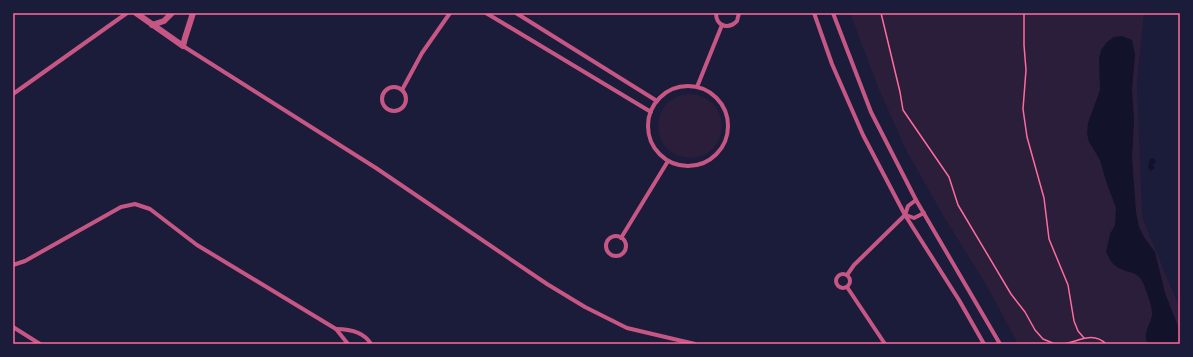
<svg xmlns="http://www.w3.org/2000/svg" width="1193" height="357" viewBox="0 0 1193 357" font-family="'DM Sans',sans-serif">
	<rect width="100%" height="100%" fill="#1b1b3a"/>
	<g fill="#2a1e3b">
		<polygon points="850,13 1144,13 1137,81 1142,217 1180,309 1180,344 1018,344 984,281 944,217 906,150 878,87"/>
		<circle cx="690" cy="126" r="32"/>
	</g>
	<g fill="#12122b">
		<path d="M1122 36 1132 40 1135 55 1132 89 1134 120 1132 158 1136 212 1139 227 1144 237 1155 252 1165 293 1180 331V344H1148C1142 333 1150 326 1152 315 1153 307 1145 286 1141 279 1135 271 1124 272 1117 267 1111 263 1109 257 1106 252L1110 234 1115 225 1116 208 1106 181 1100 160 1089 142 1087 134 1088 123 1100 90 1099 59 1101 50 1107 42 1114 37Z"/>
		<polygon points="1154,158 1156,162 1153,165 1155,168 1150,171 1148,167 1150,159"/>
	</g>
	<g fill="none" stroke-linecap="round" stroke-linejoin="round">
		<g stroke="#ff6b9d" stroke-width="1.5">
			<polyline points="881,13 900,92 903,110 949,177 958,205 1011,294 1025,312 1035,330 1043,339 1055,344"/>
			<polyline points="1024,13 1024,45 1026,70 1023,109 1027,137 1044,198 1049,239 1068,285 1074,321 1078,331 1084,338"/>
			<path d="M1062 344C1077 343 1092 330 1106 344"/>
		</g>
		<g stroke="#c65784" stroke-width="4">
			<polyline points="486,13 651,112"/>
			<polyline points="516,13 657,101"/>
			<path d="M716 13C716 26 728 30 737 21L739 13"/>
			<polyline points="814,13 832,64 863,135 905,215 959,300 984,344"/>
			<polyline points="833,13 871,112 916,200 1000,344"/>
			<polyline points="183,46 376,168 547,284 585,307 627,328 695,344"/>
			<circle cx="688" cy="126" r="40"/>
			<polyline points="697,87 722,25"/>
			<circle cx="394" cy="99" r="12"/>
			<polyline points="402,90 422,53 450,13"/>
			<polyline points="13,94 127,13"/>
			<polyline points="905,215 908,206 916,200"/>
			<polyline points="906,215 914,218 924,213"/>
			<circle cx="616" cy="246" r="10"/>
			<polyline points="621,238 668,161"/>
			<polyline points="13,265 25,261 121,207 135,204 150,209 197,245 336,329 348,344"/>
			<circle cx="843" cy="281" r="7"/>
			<polyline points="847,275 854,265 905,215"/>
			<polyline points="847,287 885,344"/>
			<polyline points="13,327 40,344"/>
			<path d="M336 329C349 329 364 332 371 344"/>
		</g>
		<g stroke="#c65784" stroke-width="6">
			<polyline points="136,13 183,46 185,38 193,13"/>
			<polyline points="152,25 164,21 172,13"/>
		</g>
	</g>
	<rect width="1193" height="357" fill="none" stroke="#1b1b3a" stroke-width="28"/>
	<rect x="14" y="14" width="1165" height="329" fill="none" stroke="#ff6b9d" stroke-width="1.5"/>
</svg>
